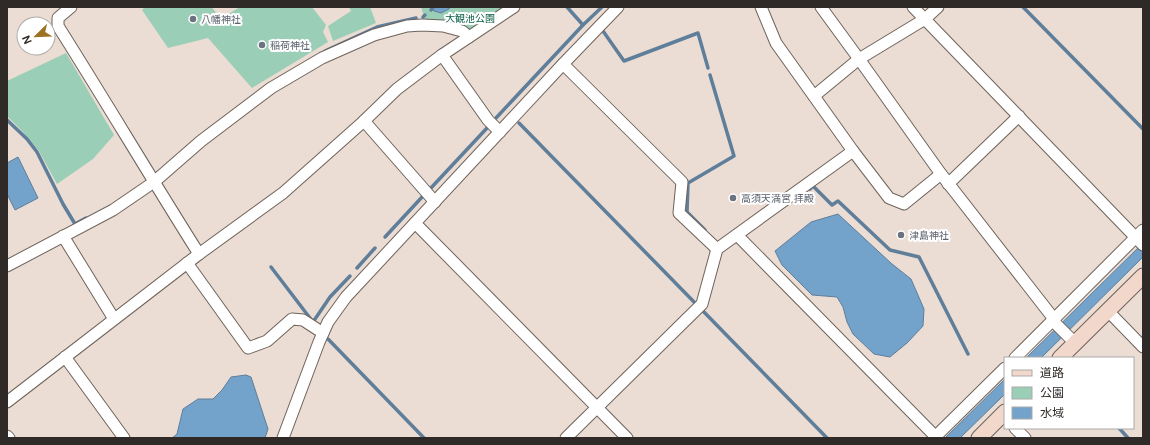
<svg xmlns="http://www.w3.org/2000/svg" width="1150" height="445" viewBox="0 0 1150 445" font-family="'DM Sans','Noto Sans JP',sans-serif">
	<rect width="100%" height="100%" fill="#ebddd4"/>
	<g fill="#9bceb7">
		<polygon points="145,7 212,7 220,19 240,7 312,7 326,25 323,32 328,42 252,88 208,38 168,48 142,10"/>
		<polygon points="349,7 370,7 376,23 333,41 328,26 351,11"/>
		<polygon points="421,7 507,7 472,30 425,20"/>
		<polygon points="66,53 114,135 93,159 57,184 39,151 23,132 7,116 7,81"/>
	</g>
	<g fill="#73a2cb" stroke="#5f7e9a">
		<polygon points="433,7 450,7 449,9 441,13 434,11"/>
		<polygon points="18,157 38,198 15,210 7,194 7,163"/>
		<polygon points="838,214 892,264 911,279 924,309 923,326 907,343 890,357 874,354 853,334 847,322 843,307 837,297 812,295 782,265 775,251 811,222"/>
		<polygon points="1143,243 1143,257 1041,358 1026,358"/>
		<polygon points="246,375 251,377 268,429 265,438 172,438 177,434 183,409 198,399 213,399 222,390 231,377"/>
		<polygon points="1005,379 1005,394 960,438 945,438"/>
	</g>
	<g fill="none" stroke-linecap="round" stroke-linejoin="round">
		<g stroke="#5f7e9a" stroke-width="3.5">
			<polyline points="567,7 583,25"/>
			<polyline points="1023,7 1143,129"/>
			<polyline points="431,10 433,7"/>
			<polyline points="423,17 425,15"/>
			<polyline points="603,31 624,61 698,33 708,68"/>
			<polyline points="325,51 377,27 416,18"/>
			<polyline points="496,118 583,25 602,7"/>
			<polyline points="7,120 27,139 37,152 63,204 75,224 86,218"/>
			<polyline points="519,123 697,305"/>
			<polyline points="430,189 487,128"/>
			<polyline points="810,189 813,186 832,205 838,201 890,250 919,257 968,354"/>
			<polyline points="705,230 687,212 688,183 734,156 710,75"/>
			<polyline points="385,237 423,196"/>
			<polyline points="271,267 313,322 330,297 350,276"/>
			<polyline points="357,268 375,248"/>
			<polyline points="703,311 827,438"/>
			<polyline points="328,339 424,438"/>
			<polyline points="1119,428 1128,438"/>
		</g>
		<defs>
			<g id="street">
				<path d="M71 7 58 18V26C106 102 151 178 199 254"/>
				<polyline points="761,7 776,43 853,151 889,198 904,204 941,174"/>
				<polyline points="821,7 859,59 941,174 1054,319"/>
				<polyline points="913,7 1143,245"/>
				<polyline points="442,55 488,120 500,132"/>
				<polyline points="563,64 682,182 679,213 717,249"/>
				<polyline points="814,96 859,59 925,19 938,7"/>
				<polyline points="364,121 435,202"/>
				<polyline points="948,184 1019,116"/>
				<polyline points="415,223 627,438"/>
				<polyline points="737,235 937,438"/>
				<polyline points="63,236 114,319"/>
				<polyline points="187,263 248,348 267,341 292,319 303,320 323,333"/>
				<polyline points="7,266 113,210 154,182 201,141 271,88 322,58 374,35 407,26 422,25 443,26 462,31 469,37"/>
				<polyline points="1108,311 1143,347"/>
				<polyline points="1053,321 1075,343"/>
				<polyline points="65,357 124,438"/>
				<polyline points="1015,358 1143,230"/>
				<polyline points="7,402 199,254 283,193 364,121 397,89 442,55 514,7"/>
				<polyline points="1015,428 1025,438"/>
				<polyline points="7,436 9,438"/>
				<polyline points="283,438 319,342 328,322 346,297 563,64 618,7"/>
				<polyline points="566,438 702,304 717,249 853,151"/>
				<polyline points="934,438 1005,368"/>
			</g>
			<g id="secondary">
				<polyline points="1060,358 1143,276"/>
				<polyline points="979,438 1005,412"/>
			</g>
		</defs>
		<use href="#street" stroke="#6f635b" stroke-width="13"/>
		<use href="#secondary" stroke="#6f635b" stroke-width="17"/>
		<use href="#street" stroke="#fff" stroke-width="11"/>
		<use href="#secondary" stroke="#f2d7cb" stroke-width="15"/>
	</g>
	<g fill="#6b7280" stroke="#fff" stroke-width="1.5">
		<circle cx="193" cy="19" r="4"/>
		<circle cx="262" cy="45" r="4"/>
		<circle cx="733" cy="198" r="4"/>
		<circle cx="901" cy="235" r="4"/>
	</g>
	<g text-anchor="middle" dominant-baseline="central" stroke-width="4" stroke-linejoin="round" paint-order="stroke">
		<g font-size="10" fill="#085d43" stroke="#fff">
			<text x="470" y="18">大観池公園</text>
		</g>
		<g font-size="10" fill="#5b616d" stroke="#fff" text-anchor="start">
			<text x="201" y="19">八幡神社</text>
			<text x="270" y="45">稲荷神社</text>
			<text x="741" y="198">高須天満宮 拝殿</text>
			<text x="909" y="235">津島神社</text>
		</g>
	</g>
	<rect width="1150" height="445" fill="none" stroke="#2f2a27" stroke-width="16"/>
	<rect x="1004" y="357" width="130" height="72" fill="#ffffff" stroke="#acaaa9"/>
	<rect x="1012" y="370" width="20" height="6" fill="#f2d7cb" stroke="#acaaa9"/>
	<text x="1040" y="377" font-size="12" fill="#2f2a27">道路</text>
	<rect x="1012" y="387" width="20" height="12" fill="#9bceb7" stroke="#acaaa9"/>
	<text x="1040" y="397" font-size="12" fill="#2f2a27">公園</text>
	<rect x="1012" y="407" width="20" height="12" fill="#73a2cb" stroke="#acaaa9"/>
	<text x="1040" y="417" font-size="12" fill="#2f2a27">水域</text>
	<g transform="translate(36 36) rotate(247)"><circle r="19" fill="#ffffff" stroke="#acaaa9"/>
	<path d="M0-3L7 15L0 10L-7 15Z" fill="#9e7021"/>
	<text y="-6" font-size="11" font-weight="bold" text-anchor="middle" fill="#2f2a27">N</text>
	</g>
</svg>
